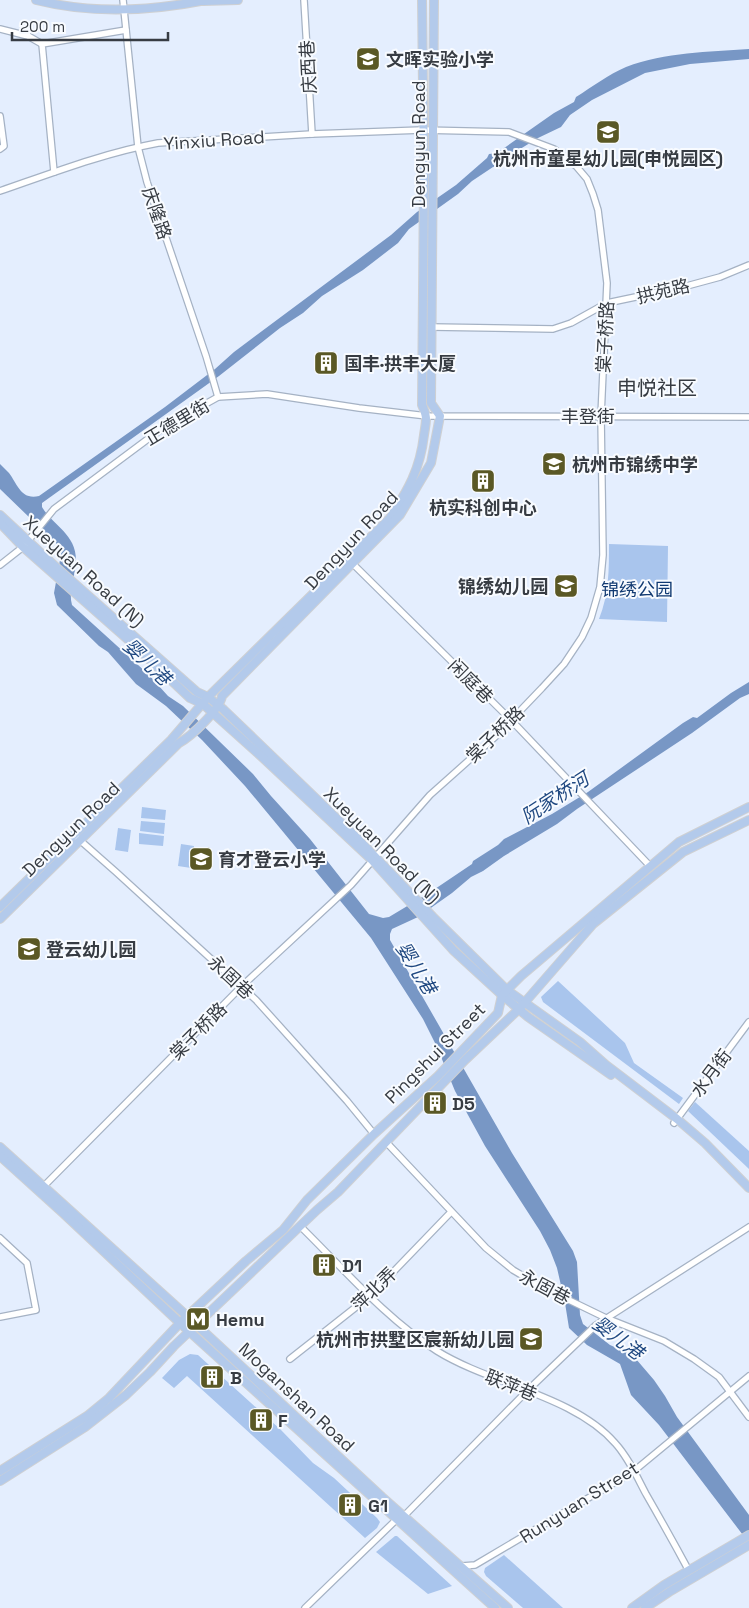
<svg xmlns="http://www.w3.org/2000/svg" width="749" height="1608" viewBox="0 0 749 1608" font-family="'Space Grotesk','Noto Sans SC',sans-serif">
	<rect width="100%" height="100%" fill="#e4eefe"/>
	<g fill="#a9c5ed">
		<path d="M609 544 668 546 667 622 599 619C609 594 609 570 609 544Z"/>
		<polygon points="142,807 166,810 165,820 141,818"/>
		<polygon points="141,821 165,823 164,834 140,831"/>
		<polygon points="118,828 131,830 128,852 115,850"/>
		<polygon points="139,833 164,836 163,846 139,844"/>
		<polygon points="181,844 194,846 191,868 178,866"/>
		<polygon points="558,981 625,1043 634,1063 683,1098 679,1104 543,1002 541,997"/>
		<polygon points="695,1102 749,1151 749,1169 688,1111"/>
		<polygon points="190,1354 198,1355 281,1430 313,1463 334,1478 377,1518 380,1522 377,1528 365,1538 187,1376 174,1388 162,1378 179,1360"/>
		<polygon points="395,1536 397,1536 452,1586 428,1594 376,1552"/>
		<polygon points="504,1555 563,1608 523,1608 486,1576 484,1572 485,1568"/>
	</g>
	<path fill="#7897c5" d="M749 49V59L690 64 645 73 592 100 570 115 561 127 538 138 504 159 503 165 493 167 472 181 458 194 409 229 398 243 363 270 322 296 303 313 280 328 219 376 42 503V507C53 526 77 534 76 562 75 577 68 590 72 605L148 674 168 696 183 706 253 774 271 796 310 839 369 914 383 918 389 917 429 893 472 864 473 861 498 845 504 839 552 814 588 792 683 723 693 717 697 718 731 693 749 682V694L740 698 692 733 577 809 557 824 504 856 483 871 471 877 452 893 418 917 392 929 390 934V940L512 1153 573 1251 577 1262 580 1315 583 1324 610 1345 628 1353 636 1359 654 1380 665 1396 677 1417 749 1515V1543L659 1425 631 1395 620 1364 587 1345 569 1328 565 1303 557 1268 550 1250 540 1231 485 1146 468 1115 455 1091 437 1047 423 1019 371 938 245 786 202 740 166 706 136 684 108 652 99 646 57 605 54 593 62 549 0 489V464C3 467 6 470 9 473 18 485 21 500 39 496L165 407 215 369 234 352 391 235 417 212 456 185 487 158 489 154 497 153 554 113 574 102 576 97C592 87 609 74 626 67 666 52 708 52 749 49Z"/>
	<g fill="none" stroke-linecap="round" stroke-linejoin="round">
		<defs>
			<g id="minor">
				<polyline points="123,0 138,147 147,182 206,356 218,397"/>
				<polyline points="304,0 312,134"/>
				<polyline points="0,29 28,36 42,44"/>
				<polyline points="0,116 4,146 0,149"/>
				<polyline points="54,172 42,44 126,30"/>
				<path d="M0 191C52 173 104 153 158 143L312 134 422 130 509 132 554 149 576 166 587 179 593 194 598 210 607 283 601 416 603 555 600 587 591 618 582 637 564 664 542 688 495 737 430 795 351 885 242 986 43 1187"/>
				<polyline points="431,327 553,329 571,323 607,303 683,287 720,277 749,265"/>
				<polyline points="353,564 511,720 650,866"/>
				<polyline points="0,565 23,547 54,509 164,427 218,397 267,394 359,408 427,416 749,417"/>
				<polyline points="74,835 116,872 256,1000 347,1101 374,1134"/>
				<polyline points="674,1123 749,1022"/>
				<polyline points="387,1143 486,1248 513,1270 540,1286 606,1318 664,1341 694,1359 719,1377 749,1417"/>
				<path d="M300 1226C344 1269 385 1318 437 1351 490 1384 574 1396 615 1443 628 1457 637 1477 646 1494 661 1520 675 1545 689 1571"/>
				<polyline points="0,1238 27,1263 36,1310 0,1317"/>
				<polyline points="290,1359 370,1296 451,1212"/>
				<polyline points="404,1516 527,1391 596,1325 749,1227"/>
				<polyline points="462,1566 475,1565 634,1471 749,1376"/>
				<polyline points="305,1608 397,1519"/>
			</g>
			<g id="major">
				<path d="M36 0C91 14 151 11 206 0"/>
				<polyline points="203,1 238,0"/>
				<polyline points="0,515 57,568 197,692 208,697 224,710 358,839 433,917 507,990 580,1042 606,1065 677,1119 705,1143 749,1188"/>
				<polyline points="0,523 23,547 133,644 190,698 203,704 262,757 372,860 453,950 502,995 528,1017 611,1075"/>
				<path d="M0 907 171 740 208 697 390 518C408 490 420 470 424 435 426 421 428 418 422 405L424 178 422 0"/>
				<path d="M0 919 179 743C192 736 220 709 222 696L400 515 431 463 440 416 431 403 434 0"/>
				<polyline points="0,1147 187,1316 382,1497 508,1608"/>
				<polyline points="0,1156 63,1213 180,1323 495,1608"/>
				<polyline points="0,1471 87,1416 109,1398 180,1323 246,1261 283,1230 307,1200 374,1134 438,1076 498,1013 502,995 521,976 679,842 749,807"/>
				<polyline points="0,1481 85,1427 126,1395 150,1372 174,1346 317,1210 338,1192 465,1060 519,1009 593,924 683,852 749,820"/>
				<polyline points="632,1608 664,1585 749,1535"/>
				<polyline points="645,1608 669,1592 749,1545"/>
			</g>
		</defs>
		<use href="#minor" stroke="#a5b2c4" stroke-width="8"/>
		<use href="#major" stroke="#cfd0d2" stroke-width="10"/>
		<use href="#minor" stroke="#fff" stroke-width="5.5"/>
		<use href="#major" stroke="#b3caeb" stroke-width="8"/>
	</g>
	<defs>
		<symbol id="school-square" viewBox="-11 -11 22 22"><rect x="-9" y="-9" width="18" height="18" rx="4" fill="#5a5825" stroke="#f8fbff"/><path d="M0-5L7-2L0 1L-7-2ZM-4 1L0 2.5L4 1V4Q0 6-4 4Z" fill="#fff"/></symbol>
		<symbol id="building-square" viewBox="-11 -11 22 22"><rect x="-9" y="-9" width="18" height="18" rx="4" fill="#5a5825" stroke="#f8fbff"/><path d="M-4-6H4V6H1V3H-1V6H-4ZM-2.5-4.3h1.7v1.8h-1.7ZM.8-4.3h1.7v1.8H.8ZM-2.5-1h1.7V.8h-1.7ZM.8-1h1.7V.8H.8Z" fill="#fff"/></symbol>
		<symbol id="metro-square" viewBox="-11 -11 22 22"><rect x="-9" y="-9" width="18" height="18" rx="4" fill="#5a5825" stroke="#f8fbff"/><path d="M-5.5 5V-5H-3L0 0L3-5H5.5V5H3V-.5L0 4L-3-.5V5Z" fill="#fff"/></symbol>
	</defs>
	<g fill-rule="evenodd">
		<use href="#school-square" x="354" y="45" width="28" height="28"/>
		<use href="#school-square" x="594" y="118" width="28" height="28"/>
		<use href="#building-square" x="312" y="349" width="28" height="28"/>
		<use href="#school-square" x="540" y="450" width="28" height="28"/>
		<use href="#building-square" x="469" y="467" width="28" height="28"/>
		<use href="#school-square" x="552" y="572" width="28" height="28"/>
		<use href="#school-square" x="187" y="845" width="28" height="28"/>
		<use href="#school-square" x="15" y="935" width="28" height="28"/>
		<use href="#building-square" x="421" y="1089" width="28" height="28"/>
		<use href="#building-square" x="310" y="1251" width="28" height="28"/>
		<use href="#metro-square" x="184" y="1305" width="28" height="28"/>
		<use href="#school-square" x="517" y="1325" width="28" height="28"/>
		<use href="#building-square" x="198" y="1363" width="28" height="28"/>
		<use href="#building-square" x="247" y="1406" width="28" height="28"/>
		<use href="#building-square" x="336" y="1491" width="28" height="28"/>
	</g>
	<g text-anchor="middle" dominant-baseline="central" stroke-width="4" stroke-linejoin="round" paint-order="stroke">
		<g font-size="18" font-weight="bold" fill="#373c43" stroke="#f8fbff" text-anchor="start">
			<text x="386" y="59">文晖实验小学</text>
			<text x="608" y="158" text-anchor="middle">杭州市童星幼儿园(申悦园区)</text>
			<text x="344" y="363">国丰·拱丰大厦</text>
			<text x="572" y="464">杭州市锦绣中学</text>
			<text x="483" y="507" text-anchor="middle">杭实科创中心</text>
			<text x="548" y="586" text-anchor="end">锦绣幼儿园</text>
			<text x="218" y="859">育才登云小学</text>
			<text x="46" y="949">登云幼儿园</text>
			<text x="452" y="1103">D5</text>
			<text x="342" y="1265">D1</text>
			<text x="216" y="1319">Hemu</text>
			<text x="514" y="1339" text-anchor="end">杭州市拱墅区宸新幼儿园</text>
			<text x="230" y="1377">B</text>
			<text x="278" y="1420">F</text>
			<text x="368" y="1505">G1</text>
		</g>
		<g font-size="18" fill="#373c43" stroke="#f8fbff">
			<text transform="translate(308 67) rotate(-93)">庆西巷</text>
			<text transform="translate(214 140) rotate(-4)">Yinxiu Road</text>
			<text transform="translate(418 144) rotate(-90)">Dengyun Road</text>
			<text transform="translate(157 213) rotate(71)">庆隆路</text>
			<text transform="translate(663 291) rotate(-13)">拱苑路</text>
			<text transform="translate(605 337) rotate(-87)">棠子桥路</text>
			<text x="588" y="416">丰登街</text>
			<text transform="translate(177 422) rotate(-31)">正德里街</text>
			<text transform="translate(351 540) rotate(-47)">Dengyun Road</text>
			<text transform="translate(84 571) rotate(42)">Xueyuan Road (N)</text>
			<text transform="translate(471 681) rotate(45)">闲庭巷</text>
			<text transform="translate(495 734) rotate(-44)">棠子桥路</text>
			<text transform="translate(71 829) rotate(-44)">Dengyun Road</text>
			<text transform="translate(382 845) rotate(45)">Xueyuan Road (N)</text>
			<text transform="translate(231 977) rotate(43)">永固巷</text>
			<text transform="translate(198 1031) rotate(-45)">棠子桥路</text>
			<text transform="translate(435 1053) rotate(-45)">Pingshui Street</text>
			<text transform="translate(711 1073) rotate(-53)">水月街</text>
			<text transform="translate(545 1287) rotate(28)">永固巷</text>
			<text transform="translate(374 1289) rotate(-44)">萍北弄</text>
			<text transform="translate(511 1385) rotate(22)">联萍巷</text>
			<text transform="translate(297 1397) rotate(43)">Moganshan Road</text>
			<text transform="translate(579 1502) rotate(-32)">Runyuan Street</text>
		</g>
		<g font-size="18" fill="#113a72" stroke="#f8fbff">
			<text x="637" y="589">锦绣公园</text>
		</g>
		<g font-size="19" font-style="italic" fill="#1f4881" stroke="#f8fbff">
			<text transform="translate(147 662) rotate(44)">婴儿港</text>
			<text transform="translate(555 798) rotate(-33)">阮家桥河</text>
			<text transform="translate(416 968) rotate(58)">婴儿港</text>
			<text transform="translate(618 1338) rotate(37)">婴儿港</text>
		</g>
		<g font-size="20" fill="#373c43" stroke="#f8fbff">
			<text x="657" y="388">申悦社区</text>
		</g>
	</g>
	<path d="M12 32v8h156v-8" fill="none" stroke="#373c43" stroke-width="2.5"/>
	<text x="20" y="32" font-size="15" fill="#373c43" stroke="#f8fbff" stroke-width="4" paint-order="stroke">200 m</text>
</svg>
